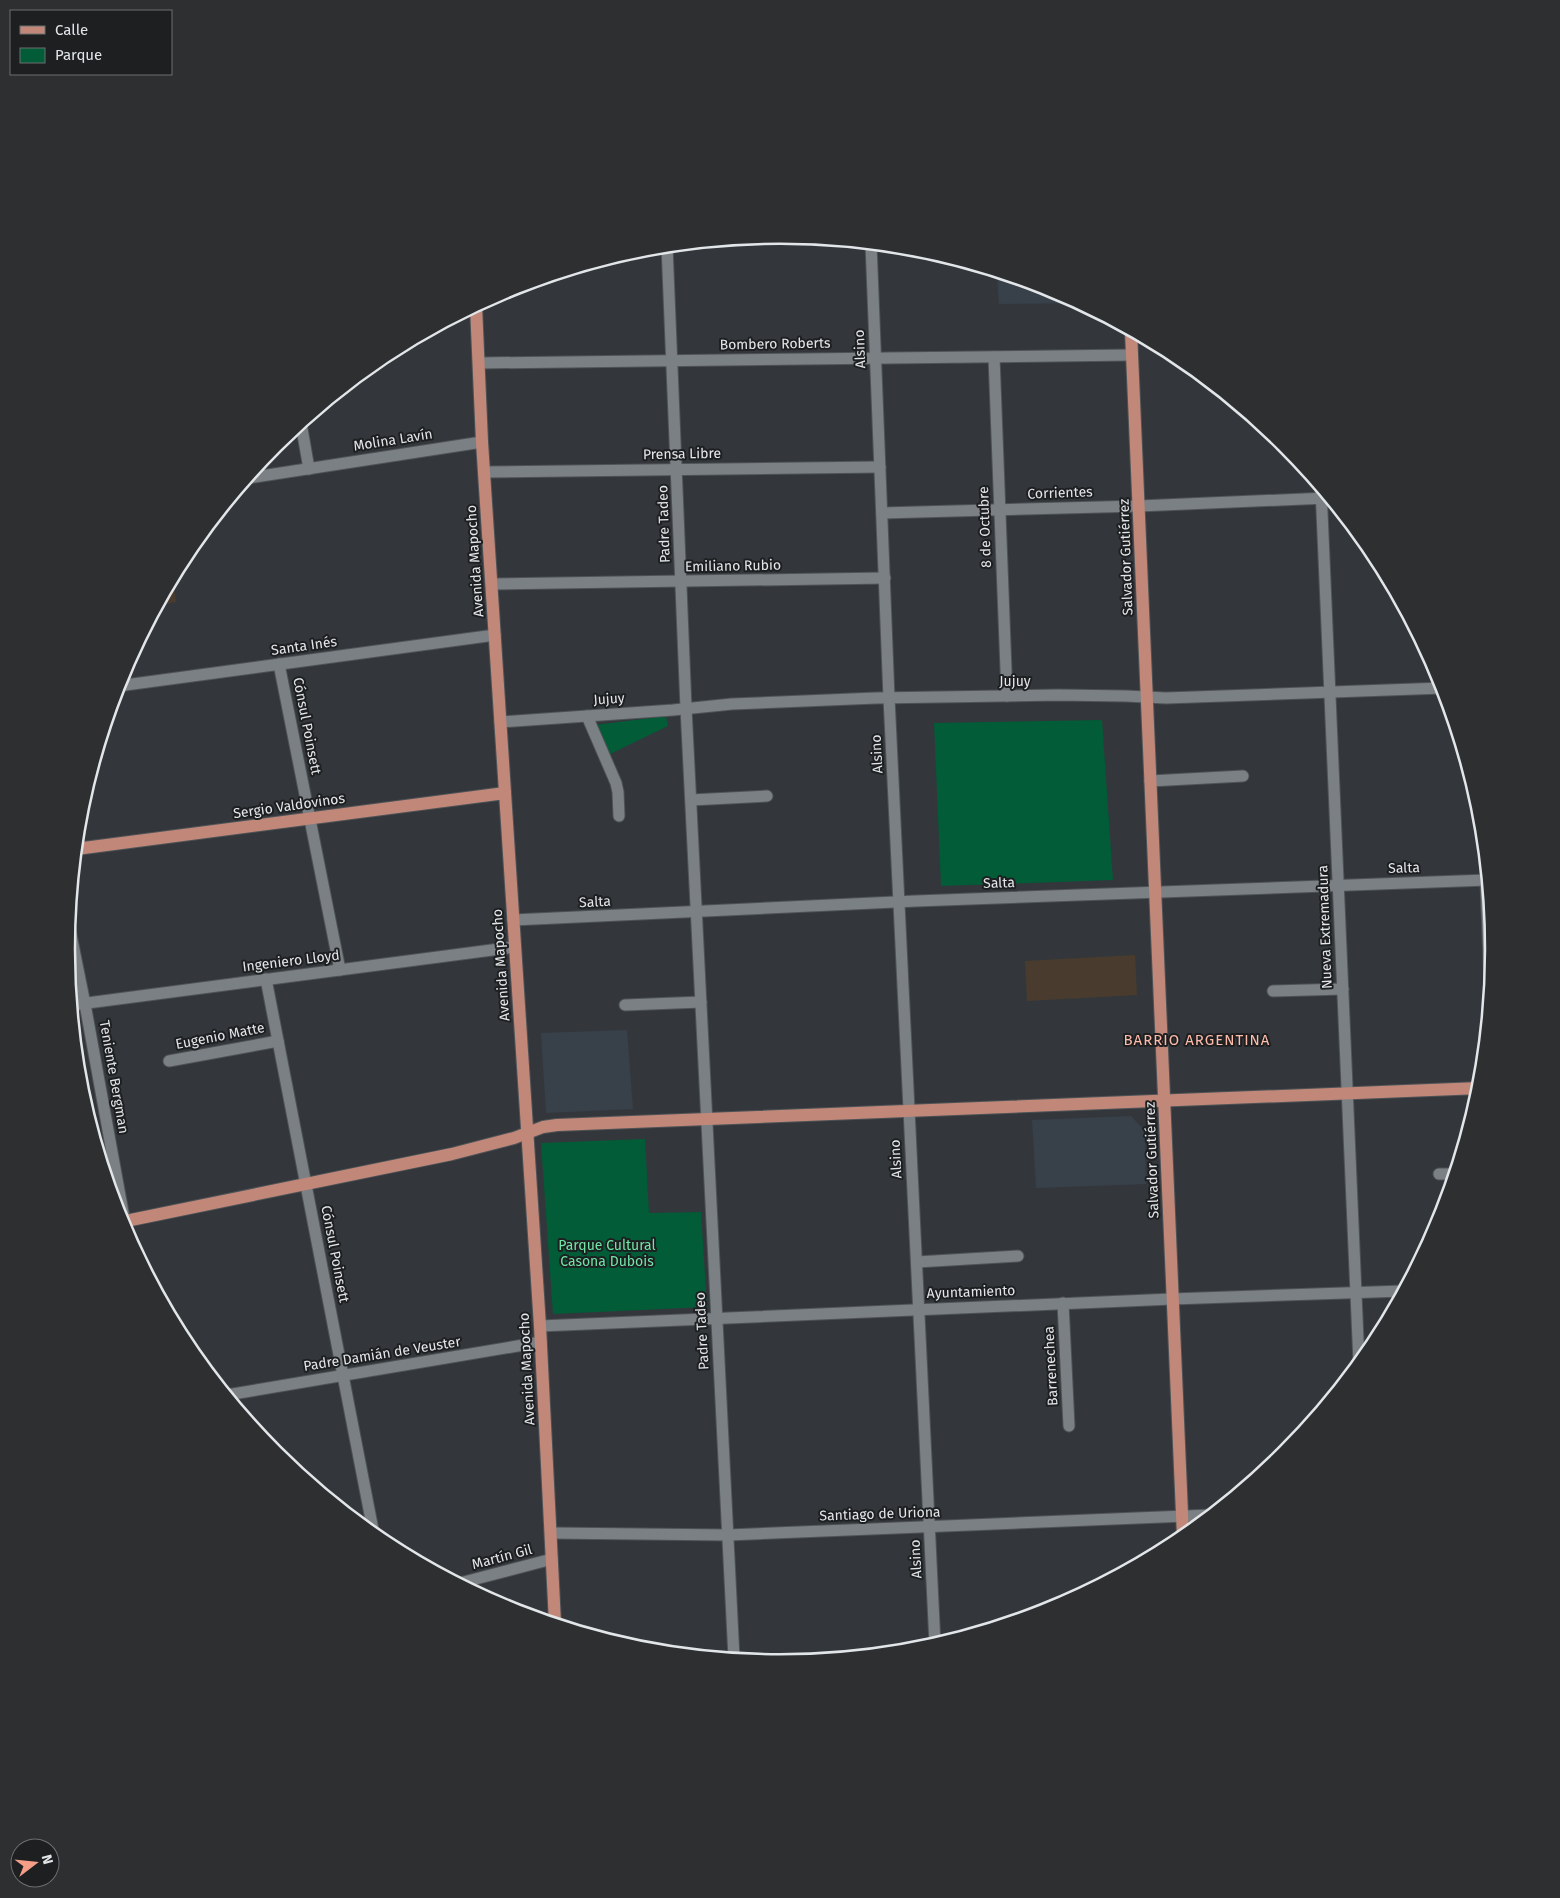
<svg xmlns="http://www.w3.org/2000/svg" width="1560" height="1898" viewBox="0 0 1560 1898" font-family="'Fira Sans',sans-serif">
	<rect width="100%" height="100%" fill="#33373c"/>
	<g fill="#38404a">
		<polygon points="997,273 1053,290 1078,303 999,304"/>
		<polygon points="627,1030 633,1109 546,1113 541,1033"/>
		<polygon points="1131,1116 1145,1131 1146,1184 1036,1188 1032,1120"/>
	</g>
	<g fill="#493c2e">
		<polygon points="173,578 176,602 159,605"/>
		<polygon points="1135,955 1137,995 1027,1001 1025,961"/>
	</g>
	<g fill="#015c37">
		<polygon points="666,716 668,726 608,755 595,725"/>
		<polygon points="1102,720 1113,880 941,886 934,723"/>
		<polygon points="645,1139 649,1213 701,1212 707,1307 553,1314 541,1143"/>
	</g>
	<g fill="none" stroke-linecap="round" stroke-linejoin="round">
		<defs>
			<g id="minor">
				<polyline points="871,244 889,698 935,1644"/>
				<polyline points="667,246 686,708 734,1658"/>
				<polyline points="994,357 1007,696"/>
				<polyline points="479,363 1132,355"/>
				<polyline points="301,423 309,469"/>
				<polyline points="484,472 880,467"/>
				<polyline points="248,478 482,442"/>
				<polyline points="1321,489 1359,1363"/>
				<polyline points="882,513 1139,506 1327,498"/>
				<polyline points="492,584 885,578"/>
				<polyline points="279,664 340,970"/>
				<polyline points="118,686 495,635"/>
				<polyline points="587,716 616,783 618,792 619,816"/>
				<polyline points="500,722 673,710 732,704 876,698 1058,695 1126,696 1166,698 1443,688"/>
				<polyline points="1150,781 1243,776"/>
				<polyline points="691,800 767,796"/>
				<polyline points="1485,859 1490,984"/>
				<polyline points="513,920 916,901 1487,880"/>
				<polyline points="69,925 85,1004 127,1234"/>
				<polyline points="266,979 374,1535"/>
				<polyline points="1273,991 1343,989"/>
				<polyline points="72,1005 515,947"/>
				<polyline points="625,1005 701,1002"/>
				<polyline points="169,1061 278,1041"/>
				<polyline points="1439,1174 1454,1174"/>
				<polyline points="917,1262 1018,1256"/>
				<polyline points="1063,1303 1069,1426"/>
				<polyline points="540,1326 1172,1299 1403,1291"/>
				<polyline points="227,1395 541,1342"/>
				<polyline points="551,1533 728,1535 1210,1515"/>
				<polyline points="460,1583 552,1559"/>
			</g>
			<g id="major">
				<polyline points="476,306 482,442 540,1326 555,1623"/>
				<polyline points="1131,331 1183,1537"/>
				<polyline points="76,849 505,793"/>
				<polyline points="121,1222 452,1154 514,1138 543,1127 557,1125 1480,1088"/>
			</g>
		</defs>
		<use href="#minor" stroke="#4f5356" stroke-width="13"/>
		<use href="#major" stroke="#4f5356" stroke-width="14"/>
		<use href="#minor" stroke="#7b8085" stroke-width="11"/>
		<use href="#major" stroke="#c1887a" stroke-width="12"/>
	</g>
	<g text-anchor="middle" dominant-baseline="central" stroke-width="4" stroke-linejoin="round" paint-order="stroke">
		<g font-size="14" fill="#e3e6e9" stroke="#1d1f21">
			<text transform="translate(775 344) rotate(-1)">Bombero Roberts</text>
			<text transform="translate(860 349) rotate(-92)">Alsino</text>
			<text transform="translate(393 440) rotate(-9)">Molina Lavín</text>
			<text transform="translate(682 454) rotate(-1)">Prensa Libre</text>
			<text transform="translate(1060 493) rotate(-2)">Corrientes</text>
			<text transform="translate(664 524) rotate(-92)">Padre Tadeo</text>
			<text transform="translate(985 527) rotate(-92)">8 de Octubre</text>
			<text transform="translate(1126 557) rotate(-92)">Salvador Gutiérrez</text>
			<text transform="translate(475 561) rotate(-94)">Avenida Mapocho</text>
			<text transform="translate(733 566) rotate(-1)">Emiliano Rubio</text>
			<text transform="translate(304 646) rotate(-8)">Santa Inés</text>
			<text x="1015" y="681">Jujuy</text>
			<text transform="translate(609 699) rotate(-4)">Jujuy</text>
			<text transform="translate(307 726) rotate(79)">Cónsul Poinsett</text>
			<text transform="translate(877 754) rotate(-93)">Alsino</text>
			<text transform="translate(289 806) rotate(-8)">Sergio Valdovinos</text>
			<text transform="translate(1404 868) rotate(-2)">Salta</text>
			<text transform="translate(999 883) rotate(-2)">Salta</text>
			<text transform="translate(595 902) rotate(-3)">Salta</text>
			<text transform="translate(1325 927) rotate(-92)">Nueva Extremadura</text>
			<text transform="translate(291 961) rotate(-7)">Ingeniero Lloyd</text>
			<text transform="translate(501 965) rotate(-94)">Avenida Mapocho</text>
			<text transform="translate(220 1036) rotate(-11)">Eugenio Matte</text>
			<text transform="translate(114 1077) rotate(80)">Teniente Bergman</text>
			<text transform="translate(896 1159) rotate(-93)">Alsino</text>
			<text transform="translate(1152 1160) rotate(-92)">Salvador Gutiérrez</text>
			<text transform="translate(335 1254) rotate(79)">Cónsul Poinsett</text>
			<text transform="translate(971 1292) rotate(-2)">Ayuntamiento</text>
			<text transform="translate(702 1331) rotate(-93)">Padre Tadeo</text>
			<text transform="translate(382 1354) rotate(-9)">Padre Damián de Veuster</text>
			<text transform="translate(1051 1366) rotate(-93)">Barrenechea</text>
			<text transform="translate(527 1369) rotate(-93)">Avenida Mapocho</text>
			<text transform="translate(880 1514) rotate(-2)">Santiago de Uriona</text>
			<text transform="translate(502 1557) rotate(-15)">Martín Gil</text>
			<text transform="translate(916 1559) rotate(-93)">Alsino</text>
		</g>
		<g font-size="14" fill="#71e5a6" stroke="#1d1f21">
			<text x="607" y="1245">Parque Cultural<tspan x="607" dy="16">Casona Dubois</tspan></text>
		</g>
		<g font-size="15" letter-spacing="1" fill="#fdbcaa" stroke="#1d1f21">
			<text x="1197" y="1040">BARRIO ARGENTINA</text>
		</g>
	</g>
	<path d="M0 0H1560V1898H0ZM75 949a705 705 0 1 1 1410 0a705 705 0 1 1-1410 0Z" fill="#2d2f31" fill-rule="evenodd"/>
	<path fill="none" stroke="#e3e6e9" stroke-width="2.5" d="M75 949a705 705 0 1 1 1410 0a705 705 0 1 1-1410 0Z"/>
	<rect x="10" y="10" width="162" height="65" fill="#1d1f21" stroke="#6c6f71"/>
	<rect x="20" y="26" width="25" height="8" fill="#c1887a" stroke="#6c6f71"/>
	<text x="55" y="35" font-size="15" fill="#e3e6e9">Calle</text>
	<rect x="20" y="48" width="25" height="15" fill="#015c37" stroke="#6c6f71"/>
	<text x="55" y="60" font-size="15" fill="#e3e6e9">Parque</text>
	<g transform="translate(35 1863) rotate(74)"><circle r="24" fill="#1d1f21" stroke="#6c6f71"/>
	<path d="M0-4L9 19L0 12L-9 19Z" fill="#f49e87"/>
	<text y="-8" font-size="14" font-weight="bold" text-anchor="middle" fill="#e3e6e9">N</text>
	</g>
</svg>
